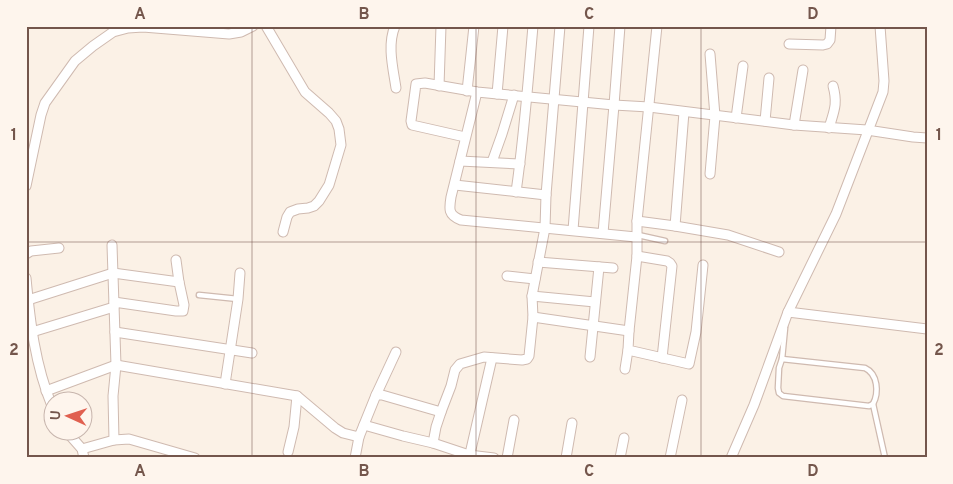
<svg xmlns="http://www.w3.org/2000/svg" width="953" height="484" viewBox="0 0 953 484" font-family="Overpass,sans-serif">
	<rect width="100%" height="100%" fill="#fbf1e6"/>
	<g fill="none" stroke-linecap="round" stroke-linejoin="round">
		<defs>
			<g id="lane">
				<polyline points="638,235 665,241"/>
				<polyline points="199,295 238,299"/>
				<polyline points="785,328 782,359 779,368 778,388 779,393 783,396 869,406 873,404 885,458"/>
				<path d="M782 359 865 368C878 374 879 393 873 404"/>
			</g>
			<g id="street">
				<polyline points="266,26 305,92 329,113 336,121 339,129 341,145 329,185 319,201 314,206 308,208 298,209 290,212 287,217 283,232"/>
				<path d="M395 26C387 45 393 68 396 88"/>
				<polyline points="657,26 637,221 637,256 629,331 628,350 689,364 696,332 703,265"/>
				<polyline points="789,44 823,45 827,44 830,40 831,26"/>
				<polyline points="439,86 441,26"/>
				<polyline points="467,91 474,26"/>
				<path d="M477 92 451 197C449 209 448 215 461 220L636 237"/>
				<polyline points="497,94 503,26"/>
				<polyline points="736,118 743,66"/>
				<polyline points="765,121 769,78"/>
				<polyline points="794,125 803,70"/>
				<path d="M829 128C834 111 838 104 833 86"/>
				<polyline points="465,137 412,125 411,121 416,84 425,83 477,92 614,105 649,107 794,125 867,130 913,137 927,138"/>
				<polyline points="460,161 520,164"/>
				<polyline points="492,162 502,134 514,95"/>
				<polyline points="710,174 715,116 710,54"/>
				<polyline points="455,185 546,195"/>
				<polyline points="26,186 41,115 45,103 75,61 93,46 113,32 128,28 143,27 229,34 241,32 253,26"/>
				<path d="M516 192C524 137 528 82 533 26"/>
				<polyline points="637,221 675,226 728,235 779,252"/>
				<polyline points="675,226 684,112"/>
				<polyline points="573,230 589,26"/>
				<polyline points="603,233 614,105 620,26"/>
				<polyline points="26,254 31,251 59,248"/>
				<polyline points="637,256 667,261 670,263 672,266 662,358"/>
				<polyline points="538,262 613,268"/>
				<polyline points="507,276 535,279"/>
				<path d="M26 278C30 321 35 365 52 406"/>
				<polyline points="532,296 595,302"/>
				<polyline points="28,300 113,273 179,282"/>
				<polyline points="114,302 176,311 183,311 184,305 179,282 176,260"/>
				<polyline points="788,312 927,329"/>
				<polyline points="533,317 629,331"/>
				<polyline points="32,332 114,307"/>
				<polyline points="115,332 252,353"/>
				<polyline points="590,357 599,267"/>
				<polyline points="625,369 628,350"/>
				<polyline points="225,384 238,299 240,273"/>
				<polyline points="46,391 116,365 297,396 335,428 343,433 359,437 376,395 382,395 441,412 451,386 455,370 460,364 484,357 522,360 527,359 529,356 533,317 532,296 545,228 546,195 560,26"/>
				<polyline points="376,395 396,352"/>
				<polyline points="364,425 403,436 433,443 469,455 494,458"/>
				<polyline points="67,432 82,449 84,458"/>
				<polyline points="114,440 129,439 195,458"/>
				<polyline points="433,443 436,427 441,412"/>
				<polyline points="82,449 114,440 113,396 116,365 112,245"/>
				<polyline points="288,452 294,427 297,396"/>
				<polyline points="355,458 359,437"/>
				<polyline points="469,458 492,358"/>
				<polyline points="507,458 514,420"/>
				<polyline points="566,458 572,423"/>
				<polyline points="620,458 624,438"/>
				<polyline points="670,458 682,400"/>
				<polyline points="731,458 754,405 788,312 836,214 883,92 884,81 880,26"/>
			</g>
		</defs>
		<use href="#lane" stroke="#cfbab0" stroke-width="7"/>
		<use href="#street" stroke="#cfbab0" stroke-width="11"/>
		<use href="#lane" stroke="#fff" stroke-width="4.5"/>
		<use href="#street" stroke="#fff" stroke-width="9"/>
	</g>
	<path fill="none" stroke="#74564c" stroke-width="1" stroke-opacity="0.55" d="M252 26V458M476 26V458M701 26V458M26 242H927"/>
	<rect width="953" height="484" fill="none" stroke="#fef5ed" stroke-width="55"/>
	<g transform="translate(68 416) rotate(273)"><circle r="24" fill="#fef5ed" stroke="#c7b5ad"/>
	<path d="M0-4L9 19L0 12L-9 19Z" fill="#e06050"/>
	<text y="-8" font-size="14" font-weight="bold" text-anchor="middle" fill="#74564c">U</text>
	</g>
	<rect x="28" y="28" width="898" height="428" fill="none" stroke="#74564c" stroke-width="2"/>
	<g font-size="16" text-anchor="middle" font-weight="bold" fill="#74564c">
		<text x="140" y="19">A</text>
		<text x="364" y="19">B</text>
		<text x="589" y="19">C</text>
		<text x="813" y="19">D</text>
		<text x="14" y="140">1</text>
		<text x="939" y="140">1</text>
		<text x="14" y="355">2</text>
		<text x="939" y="355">2</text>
		<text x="140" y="476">A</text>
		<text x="364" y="476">B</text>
		<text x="589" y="476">C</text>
		<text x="813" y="476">D</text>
	</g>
</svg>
